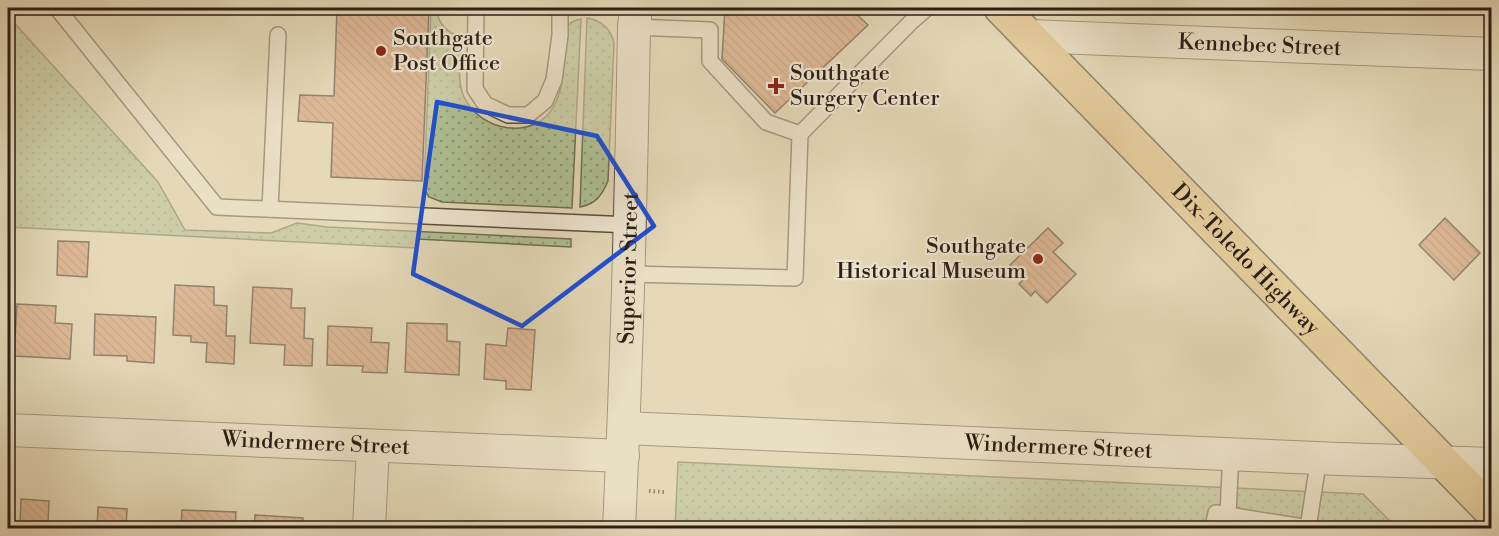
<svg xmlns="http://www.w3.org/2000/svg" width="1499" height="536" viewBox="0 0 1499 536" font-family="'Libre Bodoni',serif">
	<defs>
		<pattern id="grass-dots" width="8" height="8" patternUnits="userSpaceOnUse" patternTransform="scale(1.5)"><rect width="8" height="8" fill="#afc094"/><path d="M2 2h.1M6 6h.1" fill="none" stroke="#8f9b78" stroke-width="1.8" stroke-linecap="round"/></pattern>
		<pattern id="building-back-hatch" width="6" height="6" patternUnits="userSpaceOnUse" patternTransform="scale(1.5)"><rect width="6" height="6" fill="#d59270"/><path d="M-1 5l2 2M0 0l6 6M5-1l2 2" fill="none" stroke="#ad775b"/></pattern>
	</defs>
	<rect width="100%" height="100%" fill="#e5d9b8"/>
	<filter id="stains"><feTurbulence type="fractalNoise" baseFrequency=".00333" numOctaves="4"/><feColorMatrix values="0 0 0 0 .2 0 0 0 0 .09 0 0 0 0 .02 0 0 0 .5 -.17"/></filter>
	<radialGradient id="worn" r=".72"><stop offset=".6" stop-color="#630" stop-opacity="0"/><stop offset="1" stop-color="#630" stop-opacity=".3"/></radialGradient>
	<g fill="url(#grass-dots)" stroke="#6c6f54" stroke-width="1.5">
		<polygon points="8,8 19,8 9,17 158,182 185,230 271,233 297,223 327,227 571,239 571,247 417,239 416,248 8,227"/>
		<path d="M431 8H437C437 24 447 32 462 38 461 56 456 80 464 97 480 131 534 142 554 106 566 84 563 57 564 33 568 24 571 21 581 19L572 208 442 202 429 197 424 189Z"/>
		<path d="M587 18C601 20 611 29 614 43L608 181C602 195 596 204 580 207Z"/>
		<polygon points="678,462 1363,494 1397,528 675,528"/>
	</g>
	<g fill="url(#building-back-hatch)" stroke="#2a1e15" stroke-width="1.5">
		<polygon points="337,8 429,8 422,181 331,177 333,123 298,121 300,95 334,96"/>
		<polygon points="725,8 850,8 868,25 775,113 722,59"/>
		<polygon points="1445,218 1480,253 1454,280 1419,245"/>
		<polygon points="1048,228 1063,243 1053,252 1076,274 1047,303 1035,291 1031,296 1019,284 1024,279 1010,265"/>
		<polygon points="58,241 89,242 87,277 57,275"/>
		<polygon points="175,285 214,287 214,305 227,306 226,336 235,336 234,364 206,362 207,343 191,342 191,336 173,335"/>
		<polygon points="253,287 292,289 291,308 305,308 304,338 313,339 312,366 284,365 285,345 250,343"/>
		<polygon points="17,304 56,306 55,323 72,324 70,359 14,356"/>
		<polygon points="95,314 156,317 154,363 127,361 127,356 94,355"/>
		<polygon points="407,323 447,324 447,341 460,342 459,375 405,372"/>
		<polygon points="328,326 372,328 371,342 389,343 387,373 362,372 363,366 327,365"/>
		<polygon points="508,328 535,330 531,390 506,389 506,381 484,379 486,344 506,346"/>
		<polygon points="21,499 49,501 48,524 83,526 83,528 20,528"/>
		<polygon points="98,507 127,509 126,528 129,528 97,528"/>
		<polygon points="182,510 236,512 235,528 181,528"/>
		<polygon points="255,515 303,518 302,528 254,528"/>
		<polygon points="472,521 504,523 504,528 439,528 439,522 472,523"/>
	</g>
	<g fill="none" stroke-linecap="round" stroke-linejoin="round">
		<defs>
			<g id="service">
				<polyline points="57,8 217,207 631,225"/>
				<polyline points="476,8 475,89 485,104 508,115 528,115 545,101 554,80 560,35 560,8"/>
				<polyline points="634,27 710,30 710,61 766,122 800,134"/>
				<polyline points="270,209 278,35"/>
				<polyline points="629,274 795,278 800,134 912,21 927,8"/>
				<polyline points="1228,514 1231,453"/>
				<polyline points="1213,528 1216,513 1309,528"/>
				<polyline points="1308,528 1319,457"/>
			</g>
			<g id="minor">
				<path id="s1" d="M1029 36 1492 54"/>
				<path id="s2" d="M624 428 1339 459 1492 464"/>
				<path id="s3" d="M8 430 623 456"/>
				<polyline points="369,528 373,446"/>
				<path id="s4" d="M619 528C627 361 631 194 634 27L636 8"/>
			</g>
			<g id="primary">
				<path id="s5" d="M1001 8 1492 512"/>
			</g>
		</defs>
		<use href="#service" stroke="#594d3e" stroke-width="18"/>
		<use href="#minor" stroke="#594d3e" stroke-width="34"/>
		<use href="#primary" stroke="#2a1e15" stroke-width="36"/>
		<polyline stroke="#2a1e15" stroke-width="4" stroke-dasharray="1.5 3" stroke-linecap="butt" points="649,491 664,492"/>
		<use href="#service" stroke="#eee6d1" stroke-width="15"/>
		<use href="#minor" stroke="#eee6d1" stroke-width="32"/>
		<use href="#primary" stroke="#e2bc7c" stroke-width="33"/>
	</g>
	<path d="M0 0H1499V536H0ZM437 102 597 136 654 226 522 326 413 274Z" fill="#e5d9b8" fill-opacity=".55" fill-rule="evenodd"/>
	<path fill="none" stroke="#1d4ed8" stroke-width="4.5" stroke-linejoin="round" d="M437 102 597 136 654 226 522 326 413 274Z"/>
	<g fill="#8f2418" stroke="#eee6d1" stroke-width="2">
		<circle cx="381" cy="51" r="6"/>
		<path d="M773 77h6v6h6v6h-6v6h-6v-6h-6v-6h6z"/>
		<circle cx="1038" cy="259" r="6"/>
	</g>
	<g text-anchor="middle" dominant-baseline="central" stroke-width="4.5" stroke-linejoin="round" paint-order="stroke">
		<g font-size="22" fill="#2a1e15" stroke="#eee6d1" text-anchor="start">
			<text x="393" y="38">Southgate<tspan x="393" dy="25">Post Office</tspan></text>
			<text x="790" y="73">Southgate<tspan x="790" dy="25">Surgery Center</tspan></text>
			<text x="1026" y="246" text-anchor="end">Southgate<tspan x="1026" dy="25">Historical Museum</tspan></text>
		</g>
		<g font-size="22" fill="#2a1e15" stroke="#eee6d1">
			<text stroke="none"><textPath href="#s1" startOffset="231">Kennebec Street</textPath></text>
			<text stroke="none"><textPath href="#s5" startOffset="351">Dix-Toledo Highway</textPath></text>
			<text stroke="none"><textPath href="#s4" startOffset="260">Superior Street</textPath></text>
			<text stroke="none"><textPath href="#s3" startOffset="308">Windermere Street</textPath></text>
			<text stroke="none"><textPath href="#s2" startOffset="435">Windermere Street</textPath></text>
		</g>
	</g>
	<rect width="1499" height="536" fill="none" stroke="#e5d9b8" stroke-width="30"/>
	<rect x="9" y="9" width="1481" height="518" fill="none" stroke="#2a1e15" stroke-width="3"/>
	<rect x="15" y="15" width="1469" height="506" fill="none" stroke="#2a1e15" stroke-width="1.5"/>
	<rect width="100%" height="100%" filter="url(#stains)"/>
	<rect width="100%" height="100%" fill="url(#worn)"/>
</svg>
